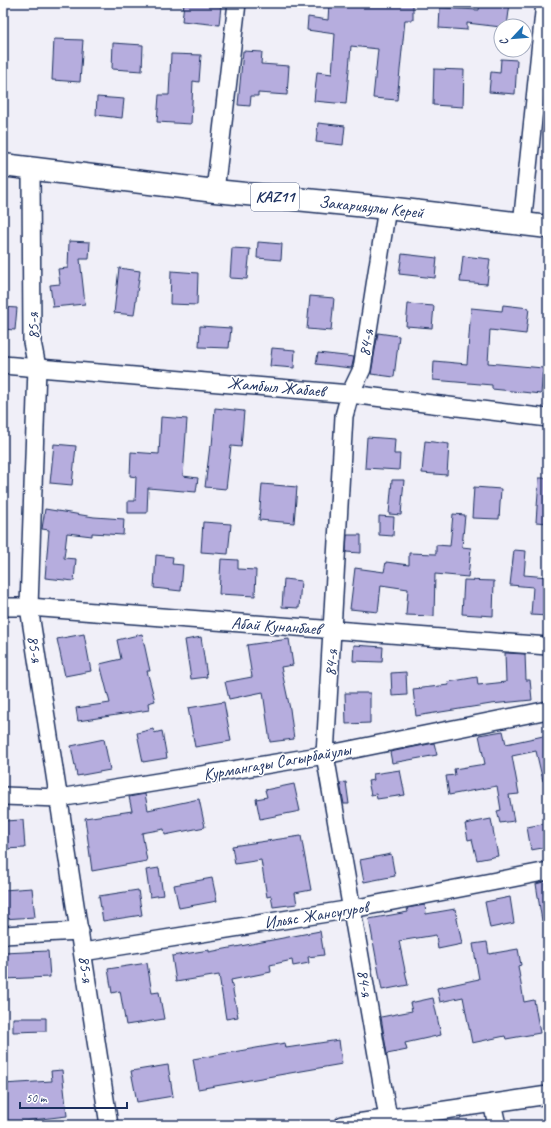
<svg xmlns="http://www.w3.org/2000/svg" width="551" height="1128" viewBox="0 0 551 1128" font-family="Caveat,sans-serif">
	<rect width="100%" height="100%" fill="#f0eff8"/>
	<filter id="ink" filterUnits="userSpaceOnUse"><feTurbulence type="fractalNoise" baseFrequency=".025" numOctaves="2"/><feDisplacementMap in="SourceGraphic" scale="8" xChannelSelector="R" yChannelSelector="G"/><feConvolveMatrix kernelMatrix="1 2 1 2 8 2 1 2 1" color-interpolation-filters="sRGB"/></filter>
	<g filter="url(#ink)">
		<g fill="#b6adde" stroke="#1b2f5e">
			<polygon points="184,3 221,6 219,25 182,21"/>
			<polygon points="329,3 413,3 413,20 405,20 397,100 373,98 378,49 351,46 346,104 314,101 317,72 332,74 335,34 307,30 308,17 328,20"/>
			<polygon points="480,3 510,3 507,26 501,27 467,23 467,30 439,28 440,8 479,10"/>
			<polygon points="54,39 83,40 80,82 52,80"/>
			<polygon points="113,43 143,45 142,71 112,69"/>
			<polygon points="243,51 262,52 261,64 289,66 287,95 258,93 258,96 251,96 250,106 238,105"/>
			<polygon points="171,54 201,55 199,82 193,81 191,124 157,122 159,95 169,95"/>
			<polygon points="501,59 517,60 515,94 489,92 491,72 500,73"/>
			<polygon points="434,69 464,70 463,107 433,105"/>
			<polygon points="97,97 124,99 122,118 96,115"/>
			<polygon points="318,123 345,126 343,145 316,142"/>
			<polygon points="69,241 90,242 89,259 80,259 85,304 53,307 50,285 60,284 58,269 68,268"/>
			<polygon points="258,242 282,244 281,260 257,258"/>
			<polygon points="232,248 250,249 247,279 230,278"/>
			<polygon points="402,254 437,258 435,278 399,274"/>
			<polygon points="463,256 490,259 487,284 460,282"/>
			<polygon points="119,268 140,271 134,315 114,313"/>
			<polygon points="171,271 198,273 197,305 170,304"/>
			<polygon points="310,296 334,298 331,331 307,329"/>
			<polygon points="408,304 434,306 432,328 406,326"/>
			<polygon points="503,305 529,308 526,334 490,330 488,363 543,368 541,394 492,389 492,385 433,380 434,361 467,364 471,308 502,311"/>
			<polygon points="3,307 17,308 15,330 3,329"/>
			<polygon points="200,326 231,328 229,348 199,347"/>
			<polygon points="378,333 399,336 394,377 371,374"/>
			<polygon points="272,348 295,350 294,368 270,366"/>
			<polygon points="318,353 354,357 352,366 351,368 316,364"/>
			<polygon points="215,408 244,411 241,447 231,446 226,489 205,487 210,446 212,446"/>
			<polygon points="161,417 187,419 183,476 198,478 196,492 148,488 147,513 128,513 128,501 135,501 136,477 130,476 131,452 159,454"/>
			<polygon points="367,437 395,439 394,454 400,454 399,470 365,468"/>
			<polygon points="425,441 449,444 447,475 422,473"/>
			<polygon points="54,444 76,446 72,485 50,483"/>
			<polygon points="539,478 548,478 548,523 536,522"/>
			<polygon points="392,480 404,480 401,515 389,514"/>
			<polygon points="262,484 297,487 294,523 259,520"/>
			<polygon points="474,487 501,489 499,519 472,518"/>
			<polygon points="45,509 94,517 124,519 123,535 92,533 92,536 67,533 64,558 76,559 74,581 45,578 49,530 42,529"/>
			<polygon points="453,514 465,515 462,547 471,548 468,577 435,574 434,616 406,615 408,589 381,585 378,612 350,609 355,568 384,572 386,562 409,565 409,553 436,554 436,545 450,546"/>
			<polygon points="379,516 394,517 393,536 379,535"/>
			<polygon points="203,522 231,524 228,554 201,552"/>
			<polygon points="347,535 361,535 361,553 346,552"/>
			<polygon points="514,550 526,551 524,575 548,577 548,616 531,615 533,587 510,585"/>
			<polygon points="156,555 173,557 172,564 183,565 181,591 154,588"/>
			<polygon points="221,559 238,560 238,569 256,570 255,596 219,594"/>
			<polygon points="284,579 301,581 299,608 282,607"/>
			<polygon points="464,580 494,581 493,616 462,614"/>
			<polygon points="84,634 91,671 65,676 57,639"/>
			<polygon points="142,634 150,671 147,671 155,701 148,703 149,710 78,721 76,708 110,703 100,664 121,659 117,640"/>
			<polygon points="201,637 207,677 191,679 185,640"/>
			<polygon points="289,639 293,665 281,667 290,709 294,739 270,742 263,692 229,699 225,682 252,677 247,645"/>
			<polygon points="354,645 383,647 382,662 353,661"/>
			<polygon points="505,653 525,654 526,680 530,680 532,700 491,704 416,716 413,689 449,685 448,682 477,677 478,685 506,682"/>
			<polygon points="406,672 407,695 392,696 391,673"/>
			<polygon points="345,693 370,693 370,723 346,724"/>
			<polygon points="224,702 231,741 195,747 188,708"/>
			<polygon points="153,729 154,733 162,731 167,758 143,762 137,733"/>
			<polygon points="503,731 506,744 548,735 548,781 543,781 536,751 512,756 519,794 509,795 514,821 500,823 497,811 501,810 497,786 449,795 446,776 455,775 454,769 485,764 479,735"/>
			<polygon points="104,739 110,770 77,776 71,746"/>
			<polygon points="434,743 437,755 392,763 390,752"/>
			<polygon points="400,770 405,795 377,799 376,794 371,795 368,781 374,780 373,774"/>
			<polygon points="346,782 349,804 344,804 340,783"/>
			<polygon points="294,784 300,811 260,819 256,799 267,797 265,790"/>
			<polygon points="145,794 148,810 199,799 205,827 165,835 164,829 142,833 147,861 92,871 85,818 132,811 129,797"/>
			<polygon points="491,819 498,856 477,860 472,839 468,840 465,824"/>
			<polygon points="23,820 25,848 3,849 3,821"/>
			<polygon points="548,823 548,847 531,850 527,827"/>
			<polygon points="301,836 311,890 295,893 297,904 273,907 271,896 267,897 261,860 235,864 232,846"/>
			<polygon points="391,854 395,876 364,882 360,860"/>
			<polygon points="159,868 163,895 150,897 146,870"/>
			<polygon points="212,878 217,901 179,908 174,885"/>
			<polygon points="547,881 548,921 542,921 536,884"/>
			<polygon points="32,888 35,917 3,919 3,890"/>
			<polygon points="138,890 142,915 103,921 99,896"/>
			<polygon points="510,897 514,923 490,928 485,902"/>
			<polygon points="425,905 426,914 455,909 462,944 438,949 436,935 399,941 408,985 382,990 369,919 408,912 407,908"/>
			<polygon points="320,931 324,955 308,957 309,963 293,966 292,960 270,965 271,972 231,980 238,1017 226,1019 219,975 176,982 172,956 209,950 209,952"/>
			<polygon points="487,942 489,954 518,949 521,965 518,966 524,1002 534,1000 540,1033 506,1039 505,1036 472,1043 463,997 440,1002 437,988 479,979 473,944"/>
			<polygon points="48,951 50,977 4,979 3,953"/>
			<polygon points="147,963 152,993 159,992 164,1019 126,1025 120,991 112,993 108,969"/>
			<polygon points="433,998 441,1035 405,1043 407,1050 387,1054 381,1017 412,1011 410,1003"/>
			<polygon points="13,1018 46,1018 46,1031 13,1032"/>
			<polygon points="339,1040 342,1064 198,1089 193,1059 285,1043 286,1048"/>
			<polygon points="168,1065 173,1096 137,1102 131,1071"/>
			<polygon points="62,1070 67,1116 6,1123 3,1084 52,1081 51,1071"/>
		</g>
		<g fill="none" stroke-linecap="round" stroke-linejoin="round">
			<defs>
				<g id="minor">
					<polyline points="31,168 32,342 37,367 29,607 109,1125"/>
					<polyline points="215,191 237,3"/>
					<polyline points="387,208 362,369 350,394 344,416 325,755 388,1118"/>
					<polyline points="522,225 545,3"/>
					<polyline points="3,365 350,394 548,418"/>
					<polyline points="3,607 29,607 548,646"/>
					<polyline points="3,796 59,798 325,755 548,710"/>
					<polyline points="3,935 80,931"/>
					<polyline points="83,952 352,909 548,871"/>
					<polyline points="492,1103 497,1125"/>
					<polyline points="343,1125 548,1095"/>
				</g>
				<polyline id="highway" points="3,165 215,191 387,208 548,227"/>
			</defs>
			<use href="#minor" stroke="#1b2f5e" stroke-width="20"/>
			<use href="#highway" stroke="#1b2f5e" stroke-width="25"/>
			<use href="#minor" stroke="#fff" stroke-width="17"/>
			<use href="#highway" stroke="#fff" stroke-width="22"/>
		</g>
	</g>
	<g text-anchor="middle" dominant-baseline="central" stroke-width="3" stroke-linejoin="round" paint-order="stroke">
		<rect fill="#fff" stroke="#5f6d8e" stroke-width="1" x="251" y="183" width="48" height="28" rx="3"/>
		<g font-size="16" font-weight="bold" fill="#1b2f5e">
			<text x="275" y="197">KAZ11</text>
		</g>
		<g font-size="17" fill="#1b2f5e" stroke="#fff">
			<text transform="translate(371 207) rotate(6)">Закарияулы Керей</text>
			<text transform="translate(33 326) rotate(-92)">85-я</text>
			<text transform="translate(366 343) rotate(-81)">84-я</text>
			<text transform="translate(276 387) rotate(5)">Жамбыл Жабаев</text>
			<text transform="translate(276 626) rotate(4)">Абай Кунанбаев</text>
			<text transform="translate(35 649) rotate(81)">85-я</text>
			<text transform="translate(331 663) rotate(-86)">84-я</text>
			<text transform="translate(277 762) rotate(-10)">Курмангазы Сагырбайулы</text>
			<text transform="translate(316 915) rotate(-9)">Ильяс Жансугуров</text>
			<text transform="translate(86 969) rotate(82)">85-я</text>
			<text transform="translate(365 983) rotate(80)">84-я</text>
		</g>
	</g>
	<rect width="551" height="1128" fill="none" stroke="#fff" stroke-width="16"/>
	<rect x="8" y="8" width="535" height="1112" fill="none" stroke="#1b2f5e" stroke-width="1.5" filter="url(#ink)"/>
	<g transform="translate(513 38) rotate(244)"><circle r="19" fill="#ffffff" stroke="#a4acbf"/>
	<path d="M0-3L7 15L0 10L-7 15Z" fill="#1f6fb2"/>
	<text y="-6" font-size="11" font-weight="bold" text-anchor="middle" fill="#1b2f5e">С</text>
	</g>
	<path d="M20 1102v6h107v-6" fill="none" stroke="#1b2f5e" stroke-width="2"/>
	<text x="26" y="1102" font-size="12" fill="#1b2f5e" stroke="#ffffff" stroke-width="3" paint-order="stroke">50 m</text>
</svg>
